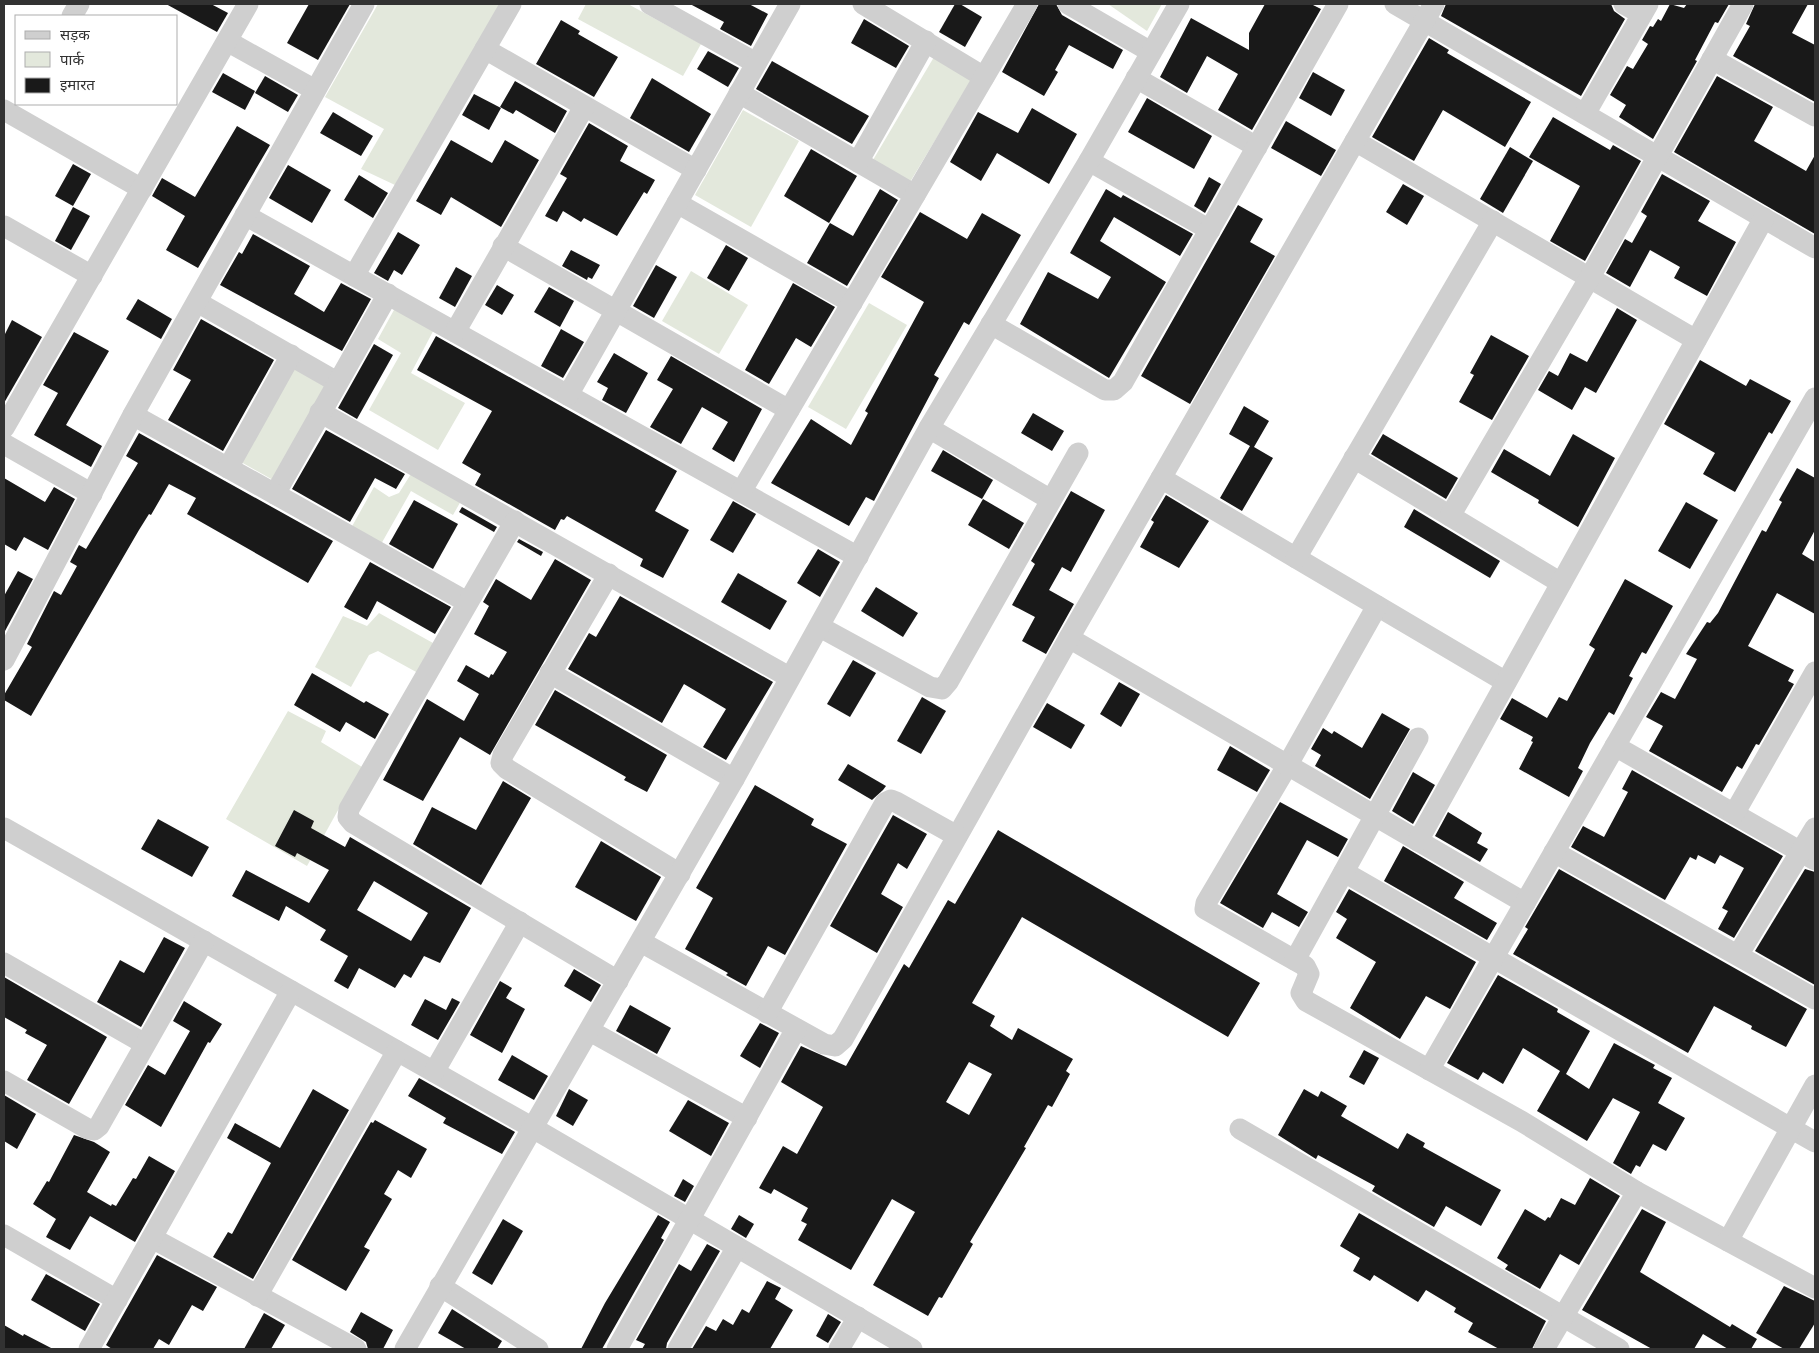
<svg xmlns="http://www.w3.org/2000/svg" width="1819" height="1353" viewBox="0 0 1819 1353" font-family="Figtree,'Noto Sans Devanagari',sans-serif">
	<rect width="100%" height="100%" fill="#fff"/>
	<g fill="#e3e8dc">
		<polygon points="378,4 502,4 395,185 361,169 384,129 325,97"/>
		<polygon points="586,4 628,4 701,44 683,76 578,19"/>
		<polygon points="1108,4 1162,4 1147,31"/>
		<polygon points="934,57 972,79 910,182 873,160"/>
		<polygon points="743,110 799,141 751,227 695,195"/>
		<polygon points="691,271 748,305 719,354 662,321"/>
		<polygon points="400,299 439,320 411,373 465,403 438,450 369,410 401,353 378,339"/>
		<polygon points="869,303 907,325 846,429 808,407"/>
		<polygon points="301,357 333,375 273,480 241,462"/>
		<polygon points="421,458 470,485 453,515 411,491 380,546 350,530 374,487 389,497 399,493"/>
		<polygon points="379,613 433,643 418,673 378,651 369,655 351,687 315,667 343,616 367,626"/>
		<polygon points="288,711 326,731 321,742 362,767 307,866 226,819"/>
	</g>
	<g fill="#191919" fill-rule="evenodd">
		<polygon points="166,4 211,4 228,13 217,32"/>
		<polygon points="309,4 350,4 318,60 287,43"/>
		<polygon points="690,4 749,4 768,14 751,46 720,29 724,22"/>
		<polygon points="955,4 960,4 982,17 965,47 939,32"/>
		<polygon points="1039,4 1056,4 1062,15 1123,50 1113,69 1069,45 1055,70 1058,72 1044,96 1002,72"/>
		<polygon points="1265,4 1311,4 1321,9 1252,130 1218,110 1238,74 1207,56 1187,93 1160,77 1191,18 1249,50 1249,33"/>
		<polygon points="1446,4 1611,4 1614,11 1625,19 1581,96 1441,16"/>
		<polygon points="1670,4 1684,8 1687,4 1729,4 1718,23 1715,22 1695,60 1697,61 1653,139 1619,117 1626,105 1610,95 1627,66 1633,69 1648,44 1642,40 1650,26 1653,27 1658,19 1661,21"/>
		<polygon points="1755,4 1808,4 1792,33 1815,45 1815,102 1733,56 1750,26 1746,24"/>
		<polygon points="864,19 909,46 896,68 851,43"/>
		<polygon points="561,20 580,31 578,34 618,57 594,97 536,64"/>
		<polygon points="1429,38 1449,50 1447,53 1531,102 1505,147 1443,110 1414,161 1372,137"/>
		<polygon points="708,51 739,68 728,87 697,69"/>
		<polygon points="772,61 869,116 852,144 756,89"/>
		<polygon points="1313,72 1345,90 1331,116 1299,98"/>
		<polygon points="223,73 255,91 245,110 212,92"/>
		<polygon points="265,76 298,95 288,112 255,93"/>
		<polygon points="1717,76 1773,107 1754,141 1806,171 1815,155 1815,234 1674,152"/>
		<polygon points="652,78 711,114 689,152 630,118"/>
		<polygon points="515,81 567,111 555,133 516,110 513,114 500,107"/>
		<polygon points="474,94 501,108 489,130 462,115"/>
		<polygon points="1147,98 1212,136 1194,169 1128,132"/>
		<polygon points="1032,108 1077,134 1049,184 997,153 981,181 950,162 978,112 1018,133"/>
		<polygon points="333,112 373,136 361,156 320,133"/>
		<polygon points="1553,117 1610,150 1613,145 1641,161 1585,261 1550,241 1580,186 1529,157"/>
		<polygon points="1286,121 1336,150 1321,176 1271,148"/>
		<polygon points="589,123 628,146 620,161 655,180 647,194 644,192 617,236 584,218 581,222 563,211 557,222 545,216 567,178 560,174"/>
		<polygon points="237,126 270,145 198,268 166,250 185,216 152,196 162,178 195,197"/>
		<polygon points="451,140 492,163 505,140 539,160 501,227 451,197 441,215 416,201"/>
		<polygon points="1510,147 1533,161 1503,213 1480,199"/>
		<polygon points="811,149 857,176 829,223 784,196"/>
		<polygon points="73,164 91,174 73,206 55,196"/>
		<polygon points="288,165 331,190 312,223 269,198"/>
		<polygon points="1662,174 1710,201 1698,221 1736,242 1707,296 1674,278 1680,267 1650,250 1630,287 1606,273 1625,239 1632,243 1647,216 1641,212"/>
		<polygon points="359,175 388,193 373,218 344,200"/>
		<polygon points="1209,177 1221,184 1205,213 1194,206"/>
		<polygon points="1403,184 1424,196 1407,225 1386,212"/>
		<polygon points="880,189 898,200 847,286 807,263 830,223 853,236"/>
		<polygon points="1106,189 1121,198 1123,195 1193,234 1180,256 1114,217 1100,241 1166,282 1109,378 1020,324 1048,272 1098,299 1111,277 1070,253"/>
		<polygon points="1238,205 1263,219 1250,242 1275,256 1190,404 1141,376"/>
		<polygon points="73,207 90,216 71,250 55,241"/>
		<polygon points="920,212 967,239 982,213 1021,235 969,325 964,322 934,375 939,378 874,501 866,497 849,526 771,483 811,419 851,445 868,413 865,411 924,302 881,277"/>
		<polygon points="398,232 420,245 402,275 394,270 388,281 374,273"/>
		<polygon points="253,234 310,266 294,294 324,312 341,283 371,299 342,351 220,285 239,252 242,254"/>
		<polygon points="726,245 748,258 729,291 707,278"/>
		<polygon points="571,250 600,265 592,279 588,277 587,280 562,266"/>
		<polygon points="656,265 677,277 654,318 633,306"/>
		<polygon points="456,267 472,276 455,307 439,298"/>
		<polygon points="793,283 835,307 811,347 796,338 769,384 745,370"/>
		<polygon points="497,285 514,295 502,315 485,305"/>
		<polygon points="549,287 574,301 560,327 534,312"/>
		<polygon points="138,299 172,319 161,339 126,319"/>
		<polygon points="1617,308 1637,320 1596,393 1585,387 1572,410 1538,390 1549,371 1558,376 1570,353 1587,362"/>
		<polygon points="201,319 274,360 223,451 168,420 191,380 173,370"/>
		<polygon points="12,320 42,337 4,403 4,336"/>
		<polygon points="561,329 584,342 563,378 541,366"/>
		<polygon points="74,332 109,351 66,425 102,446 91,467 34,435 58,393 43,385"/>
		<polygon points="1491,335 1529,356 1492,420 1459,402 1474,375 1470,373"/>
		<polygon points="436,336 677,471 655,511 689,530 663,578 640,566 643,559 567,516 564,520 561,519 555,530 475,485 481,474 462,463 492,411 417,370"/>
		<polygon points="374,344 393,355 357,419 338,408"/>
		<polygon points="614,353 648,373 626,413 602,400 608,388 597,382"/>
		<polygon points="671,356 762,409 734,462 712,449 728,422 702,407 681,444 650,427 673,389 657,380"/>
		<polygon points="1700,360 1746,386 1750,379 1791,401 1772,434 1769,432 1735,492 1703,474 1715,453 1664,424"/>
		<polygon points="1244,406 1269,421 1254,447 1273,458 1242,511 1220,498 1250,446 1229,434"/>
		<polygon points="1033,413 1064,431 1052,451 1021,433"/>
		<polygon points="326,430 405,474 396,489 375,478 350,522 292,489"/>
		<polygon points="139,433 333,541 308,583 187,514 196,498 169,484 151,515 149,514 139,530 31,716 4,700 4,695 32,647 27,644 54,591 61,595 77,566 70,562 79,545 86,549 138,463 126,456"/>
		<polygon points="1383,434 1458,478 1446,499 1371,454"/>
		<polygon points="1573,434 1615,458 1578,527 1538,503 1539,500 1491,472 1504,449 1550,476"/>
		<polygon points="943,450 993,480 982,499 931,471"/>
		<polygon points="1797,468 1815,478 1815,530 1802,554 1815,562 1815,614 1777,593 1748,646 1794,670 1788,681 1794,684 1759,745 1756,744 1742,769 1737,766 1722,792 1649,751 1663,726 1646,717 1661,692 1675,699 1697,659 1686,654 1707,622 1710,623 1718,613 1762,530 1766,532 1782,502 1779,500"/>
		<polygon points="4,478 45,502 54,487 75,499 48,550 24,537 16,551 4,544"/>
		<polygon points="1071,491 1105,510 1071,572 1062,567 1049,590 1074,604 1046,654 1022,641 1035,617 1012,605 1035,564 1031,561"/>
		<polygon points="1166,495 1209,521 1179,568 1140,547 1154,522 1151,520"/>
		<polygon points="983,499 1024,523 1009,549 968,525"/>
		<polygon points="414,500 458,524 433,569 389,544"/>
		<polygon points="733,501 756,514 733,553 710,540"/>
		<polygon points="1686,502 1718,520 1690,569 1658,551"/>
		<polygon points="462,507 497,527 494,532 459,512"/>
		<polygon points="1414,509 1500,561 1490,578 1404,527"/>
		<polygon points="519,539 543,552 541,556 517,542"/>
		<polygon points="818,549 840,562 820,597 797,583"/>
		<polygon points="555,559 591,580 490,755 460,737 423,801 383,780 427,699 464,721 479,694 457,681 466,665 489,678 491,674 493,675 507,652 474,634 489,606 483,602 496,579 531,600"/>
		<polygon points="370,562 451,607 435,634 377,601 367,620 344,607"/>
		<polygon points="18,571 33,579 5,631 4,596"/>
		<polygon points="738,573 787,601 770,630 721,602"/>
		<polygon points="1625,579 1673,606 1646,654 1642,652 1629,676 1633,678 1614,715 1609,712 1590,743 1578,768 1583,771 1569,797 1519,769 1533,742 1531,741 1533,737 1500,719 1512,698 1547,718 1559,697 1567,701 1595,649 1589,645"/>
		<polygon points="876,587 918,613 903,637 861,611"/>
		<polygon points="620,596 773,682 726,760 703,747 726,709 684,684 662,723 568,669 589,633 596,637"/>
		<polygon points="853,660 876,673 850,717 827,704"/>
		<polygon points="312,673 364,703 366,701 389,714 375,739 346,722 340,732 294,705"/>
		<polygon points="1119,682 1140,694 1121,727 1100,714"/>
		<polygon points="555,690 667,755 647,792 624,780 626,777 535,725"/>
		<polygon points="922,697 946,711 921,754 897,741"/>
		<polygon points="1047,703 1085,725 1071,749 1033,727"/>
		<polygon points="1382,713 1410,729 1370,799 1315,766 1321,755 1311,749 1323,728 1332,734 1334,731 1362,748"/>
		<polygon points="1230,746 1270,770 1257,792 1217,770"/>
		<polygon points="848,764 886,786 883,790 872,800 838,780"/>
		<polygon points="1632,770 1783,856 1734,938 1718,929 1728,911 1722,908 1744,868 1720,855 1715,864 1698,855 1696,860 1690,857 1665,900 1571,847 1583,826 1604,837 1628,792 1622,789"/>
		<polygon points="1413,772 1435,785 1413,824 1392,811"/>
		<polygon points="503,781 531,798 481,885 413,844 432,807 476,830"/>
		<polygon points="755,785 814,819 811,825 847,844 785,955 768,946 746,986 726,975 728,973 685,949 713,898 696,888"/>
		<polygon points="1280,802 1348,839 1338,857 1307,840 1277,894 1308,912 1299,927 1272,912 1263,928 1220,903"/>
		<path d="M294 810 314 821 311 828 345 847 350 837 471 908 440 963 424 956 411 978 404 974 395 988 359 968 348 989 334 981 348 956 320 940 326 930 286 906 279 921 232 896 246 870 309 903 329 870 297 853 295 857 275 846ZM374 881 428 913 411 941 357 910Z"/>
		<polygon points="1448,812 1482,833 1477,843 1488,849 1480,862 1435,836"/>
		<polygon points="893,815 927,834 907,869 898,863 881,894 903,907 877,953 830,926"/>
		<polygon points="158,819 209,847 192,877 141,849"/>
		<path d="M998 830 1260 983 1228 1037 1022 917 972 1003 995 1016 990 1026 1012 1040 1018 1028 1073 1059 1066 1071 1070 1074 1052 1107 1048 1105 1024 1147 1026 1148 970 1242 973 1244 942 1298 939 1297 928 1316 873 1285 915 1212 892 1199 851 1270 798 1240 807 1224 801 1221 808 1208 774 1189 771 1194 759 1188 783 1146 797 1154 823 1107 781 1082 801 1046 846 1066 904 964 909 968 948 900 955 904ZM969 1062 992 1074 969 1115 946 1102Z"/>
		<polygon points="601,841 661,877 636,921 575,887"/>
		<polygon points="1403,846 1464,882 1454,898 1497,923 1487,940 1384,881"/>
		<polygon points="1559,869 1807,1009 1786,1047 1751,1029 1752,1026 1714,1006 1688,1053 1513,954 1528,929 1525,927"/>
		<polygon points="1805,869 1815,872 1815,985 1755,951"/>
		<polygon points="1349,889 1476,962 1450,1009 1426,996 1400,1039 1350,1008 1376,962 1336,938 1347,919 1336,912"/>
		<polygon points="164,937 185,948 141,1027 97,1002 120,960 144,973"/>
		<polygon points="574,969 601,985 591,1002 564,986"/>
		<polygon points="1498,975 1558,1009 1557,1012 1590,1031 1566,1074 1589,1089 1614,1043 1655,1065 1653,1068 1672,1078 1658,1103 1685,1118 1666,1151 1653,1144 1640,1167 1636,1165 1631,1174 1613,1163 1640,1112 1613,1098 1587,1141 1537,1111 1560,1071 1523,1048 1503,1084 1483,1072 1478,1080 1447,1063"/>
		<polygon points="4,977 107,1037 69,1104 27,1080 47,1045 25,1033 27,1030 4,1017"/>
		<polygon points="500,981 512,988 506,998 525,1009 502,1053 470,1035"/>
		<polygon points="452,998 460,1002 438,1040 411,1025 425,999 446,1010"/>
		<polygon points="184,1001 222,1024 210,1043 208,1042 161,1127 125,1105 148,1065 165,1075 190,1031 173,1021"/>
		<polygon points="630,1005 671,1028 657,1054 616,1031"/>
		<polygon points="760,1023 779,1033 760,1068 740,1056"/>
		<polygon points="1364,1050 1379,1058 1364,1085 1349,1077"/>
		<polygon points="512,1055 548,1076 534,1100 498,1080"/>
		<polygon points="419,1078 515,1132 502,1154 443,1123 446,1118 408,1096"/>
		<polygon points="313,1089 349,1110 253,1279 213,1257 228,1232 232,1234 271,1163 227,1138 235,1123 280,1148"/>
		<polygon points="569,1089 588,1100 573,1126 556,1116"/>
		<polygon points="1304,1089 1318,1097 1321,1091 1347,1106 1341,1116 1398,1149 1407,1133 1425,1143 1423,1147 1501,1190 1481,1226 1446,1206 1434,1227 1372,1191 1375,1186 1318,1155 1316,1159 1278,1135"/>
		<polygon points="4,1095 36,1114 17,1149 4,1141"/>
		<polygon points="688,1100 729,1123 711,1156 669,1131"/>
		<polygon points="375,1120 427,1149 411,1178 398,1170 384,1194 392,1199 364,1247 370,1250 346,1291 292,1260 371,1122 373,1123"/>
		<polygon points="74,1135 94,1142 110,1152 87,1192 111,1206 112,1204 116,1206 133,1178 136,1179 149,1156 175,1171 135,1242 90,1216 70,1250 46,1237 56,1219 33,1204 47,1181 49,1182"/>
		<polygon points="1590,1178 1620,1196 1579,1265 1560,1254 1540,1289 1505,1269 1508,1265 1497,1258 1525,1209 1545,1221 1548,1217 1550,1218 1561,1198 1575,1205"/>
		<polygon points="683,1179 694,1186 685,1202 674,1196"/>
		<polygon points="1642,1209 1666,1222 1640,1272 1730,1327 1732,1324 1757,1339 1751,1349 1728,1349 1703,1334 1694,1349 1652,1349 1582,1310"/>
		<polygon points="1359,1213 1546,1321 1532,1349 1499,1349 1468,1332 1473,1323 1454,1312 1456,1308 1426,1290 1418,1302 1374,1275 1370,1281 1353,1271 1360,1258 1340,1246"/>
		<polygon points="658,1215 670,1222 661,1238 664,1240 602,1349 581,1349 605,1303"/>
		<polygon points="739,1215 754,1224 746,1238 731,1229"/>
		<polygon points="503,1219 523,1231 492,1285 472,1273"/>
		<polygon points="707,1244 720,1251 667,1343 666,1349 642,1349 645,1344 636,1340 679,1264 691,1271"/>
		<polygon points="157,1255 217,1287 203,1311 192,1305 169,1345 159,1339 153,1349 112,1349 106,1345"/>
		<polygon points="46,1274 100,1304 85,1331 31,1300"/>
		<polygon points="767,1281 781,1288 775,1299 793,1310 770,1349 692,1349 706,1326 716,1331 723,1319 733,1325 742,1309 749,1313"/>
		<polygon points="1784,1286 1815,1301 1815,1323 1799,1349 1784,1349 1756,1333"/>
		<polygon points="452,1309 502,1341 497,1349 466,1349 438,1333"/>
		<polygon points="361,1312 393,1330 383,1349 368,1349 366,1342 350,1332"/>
		<polygon points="264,1313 285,1325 271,1349 244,1349"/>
		<polygon points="828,1314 841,1322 828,1343 816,1336"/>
		<polygon points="4,1325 23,1336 24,1334 53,1349 4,1349"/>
	</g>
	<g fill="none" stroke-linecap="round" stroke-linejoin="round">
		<g stroke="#cfcfcf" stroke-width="21">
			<polyline points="650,4 756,63"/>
			<polyline points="863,4 984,77"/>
			<polyline points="1068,4 1151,52"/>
			<polyline points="1395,4 1815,248"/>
			<polyline points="1624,4 1642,14"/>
			<polyline points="72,16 79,4"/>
			<polyline points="227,41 315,90"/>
			<polyline points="485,49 696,170"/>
			<polyline points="1712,59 1815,116"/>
			<polyline points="1136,78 1257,147"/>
			<polyline points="739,93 915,195"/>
			<polyline points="4,110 142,189"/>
			<polyline points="1585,114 1648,4"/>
			<polyline points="1355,141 1696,340"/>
			<polyline points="1089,161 1210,230"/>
			<polyline points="858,162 926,41"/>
			<polyline points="677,203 852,303"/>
			<polyline points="245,215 858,557"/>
			<polyline points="4,226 92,276"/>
			<polyline points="503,246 789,410"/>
			<polyline points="354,276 511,4"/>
			<polyline points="197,302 337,382"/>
			<polyline points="991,324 1105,390 1114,390 1123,382 1338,4"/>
			<polyline points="455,332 584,107"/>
			<polyline points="568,395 790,4"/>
			<polyline points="320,412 789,677"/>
			<polyline points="133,415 275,494 388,294"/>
			<polyline points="4,428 248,4"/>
			<polyline points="929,428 1051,500"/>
			<polyline points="4,444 92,494"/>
			<polyline points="1354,458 1561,583"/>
			<polyline points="228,468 291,355"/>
			<polyline points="1161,478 1506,682"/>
			<polyline points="741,492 1027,4"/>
			<polyline points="275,494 467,602"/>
			<polyline points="1450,516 1590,277 1743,4"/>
			<polyline points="515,521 349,809 348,817 353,823 618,981"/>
			<polyline points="1296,558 1493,221"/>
			<polyline points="609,574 503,755 501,763 507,769 680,874"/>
			<polyline points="1377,606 1287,766 1206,903 1205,909 1305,966 1309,974 1301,993 1306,1001 1521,1121 1637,1192 1815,1288"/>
			<polyline points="820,627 930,687 942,689 948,682 1078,453"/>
			<polyline points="1069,638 1525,903"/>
			<polyline points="4,660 133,415 364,4"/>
			<polyline points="550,673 734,779"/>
			<polyline points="1615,746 1815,860"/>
			<polyline points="1734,814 1815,672"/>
			<polyline points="4,828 533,1128 912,1349"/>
			<polyline points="1418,841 1764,218"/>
			<polyline points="1554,852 1815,999"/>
			<polyline points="1344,872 1815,1142"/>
			<polyline points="641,942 824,1044 835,1046 843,1039 1069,638 1434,4"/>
			<polyline points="1738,955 1815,828"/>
			<polyline points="1295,960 1418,738"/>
			<polyline points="4,963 145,1044"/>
			<polyline points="767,1013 885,803 891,800 896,802 957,836"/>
			<polyline points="590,1031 747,1118"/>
			<polyline points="1429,1070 1815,398"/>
			<polyline points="434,1072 520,922"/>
			<polyline points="4,1081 88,1129 94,1130 99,1126 204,941"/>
			<polyline points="1240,1129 1619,1349"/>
			<polyline points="4,1235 117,1300"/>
			<polyline points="152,1238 356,1349"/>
			<polyline points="1728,1241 1815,1085"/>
			<polyline points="440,1286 538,1349"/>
			<polyline points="257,1296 397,1051"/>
			<polyline points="89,1349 291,991"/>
			<polyline points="405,1349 734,779 929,428 1089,161 1179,4"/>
			<polyline points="617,1349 796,1029"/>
			<polyline points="678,1349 737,1247"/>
			<polyline points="839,1349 858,1317"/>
			<polyline points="1544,1349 1637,1192"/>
		</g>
	</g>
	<rect width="1819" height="1353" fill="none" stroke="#323232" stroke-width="10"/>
	<rect x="15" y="15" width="162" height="90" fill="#ffffff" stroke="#adadad"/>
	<rect x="25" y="31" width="25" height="8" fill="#cfcfcf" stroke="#adadad"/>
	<text x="60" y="40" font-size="15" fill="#323232">सड़क</text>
	<rect x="25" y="52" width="25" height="15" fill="#e3e8dc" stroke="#adadad"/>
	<text x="60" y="65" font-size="15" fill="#323232">पार्क</text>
	<rect x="25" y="78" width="25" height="15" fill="#191919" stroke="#adadad"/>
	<text x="60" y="90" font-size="15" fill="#323232">इमारत</text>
</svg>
